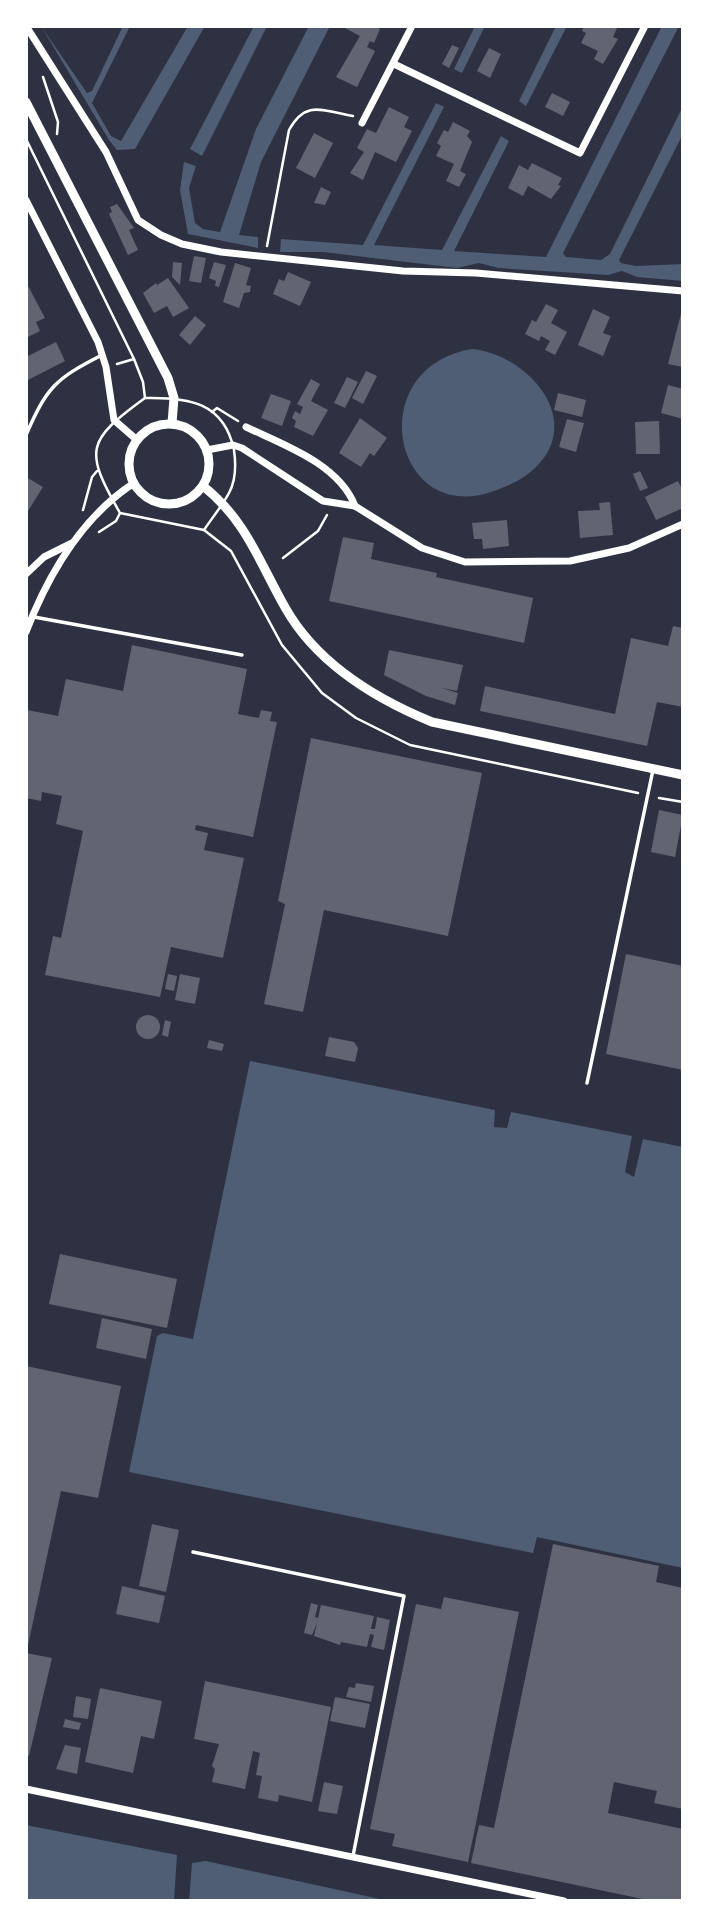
<svg xmlns="http://www.w3.org/2000/svg" width="709" height="1927" viewBox="0 0 709 1927" font-family="'IBM Plex Sans',sans-serif">
	<rect width="100%" height="100%" fill="#2d3142"/>
	<g fill="#4f5d75">
		<polygon points="41,26 87,93 92,91 123,26 130,26 92,103 111,136 121,141 188,26 205,26 135,149 117,150 109,140"/>
		<polygon points="254,26 267,26 202,156 190,149"/>
		<polygon points="309,26 330,26 261,162 239,235 258,237 258,248 188,234 180,190 184,162 196,166 189,188 195,223 203,229 220,232 256,129"/>
		<polygon points="475,26 485,26 462,73 454,69"/>
		<polygon points="556,26 567,26 526,106 519,101"/>
		<polygon points="662,26 679,26 563,253 566,257 601,260 610,254 683,106 683,134 619,260 621,263 636,266 683,264 683,281 637,277 622,271 608,275 498,268 479,263 457,268 323,252 280,252 281,239 363,245 436,103 444,107 374,245 442,250 501,136 509,141 454,251 546,257"/>
		<path d="M472 349C526 354 586 419 535 468 522 480 510 485 494 491 392 528 361 367 472 349Z"/>
		<polygon points="250,1061 495,1110 494,1127 507,1128 511,1112 632,1136 625,1172 634,1177 643,1139 683,1147 683,1568 537,1537 533,1553 129,1472 157,1336 163,1333 193,1339"/>
		<polygon points="26,1825 177,1855 174,1901 26,1901"/>
		<polygon points="206,1861 389,1901 189,1901 192,1863"/>
	</g>
	<g fill="#626471">
		<polygon points="341,26 374,26 380,29 374,43 370,41 367,47 375,51 357,87 336,77 360,36"/>
		<polygon points="584,26 617,28 613,37 618,39 603,64 594,59 598,51 581,43 586,33 582,31"/>
		<polygon points="452,45 459,48 449,68 442,64"/>
		<polygon points="489,48 501,54 490,78 477,71"/>
		<polygon points="552,93 570,102 563,116 545,107"/>
		<polygon points="389,107 409,117 404,127 412,131 396,162 375,152 363,180 350,173 364,152 357,148 367,129 376,133"/>
		<polygon points="453,122 470,131 467,136 472,142 460,171 466,174 459,187 446,181 454,164 436,156 441,146 437,143 444,130 448,132"/>
		<polygon points="314,133 333,143 315,178 296,168"/>
		<polygon points="532,163 562,178 558,185 561,186 551,199 528,186 523,196 508,188 519,165 528,170"/>
		<polygon points="321,187 331,192 325,205 314,203"/>
		<polygon points="117,204 134,228 129,230 138,250 128,255 109,214 112,212 110,207"/>
		<polygon points="194,256 206,258 201,283 189,281"/>
		<polygon points="173,262 182,263 180,285 172,277"/>
		<polygon points="214,262 226,265 219,287 215,286 216,281 209,278"/>
		<polygon points="235,263 251,268 246,285 251,286 250,292 244,293 239,308 223,302"/>
		<polygon points="288,272 311,282 300,306 273,294 279,279 284,281"/>
		<polygon points="168,278 189,308 173,317 167,306 154,313 143,293 156,283 157,285"/>
		<polygon points="26,282 45,318 36,322 40,331 26,338"/>
		<polygon points="546,304 558,310 551,323 567,332 555,355 545,350 550,341 541,336 539,341 525,334 532,320 536,322"/>
		<polygon points="593,309 610,317 603,333 611,336 603,356 578,345"/>
		<polygon points="682,310 683,310 683,367 668,364"/>
		<polygon points="195,316 206,325 190,345 179,335"/>
		<polygon points="56,342 65,361 26,381 26,357"/>
		<polygon points="366,371 377,376 363,404 352,398"/>
		<polygon points="347,377 358,382 345,408 334,403"/>
		<polygon points="311,379 320,384 311,401 328,410 313,436 294,427 296,421 292,418 295,411 300,414 303,407 297,404"/>
		<polygon points="668,385 683,389 683,419 661,413"/>
		<polygon points="558,393 586,400 582,417 554,410"/>
		<polygon points="271,394 291,401 282,426 261,418"/>
		<polygon points="360,418 387,438 374,456 370,453 361,467 339,453"/>
		<polygon points="567,419 584,423 576,452 559,447"/>
		<polygon points="659,421 660,454 636,454 635,422"/>
		<polygon points="640,471 648,488 640,491 633,474"/>
		<polygon points="26,477 43,487 26,514"/>
		<polygon points="678,481 683,491 683,508 656,520 645,497"/>
		<polygon points="610,502 613,535 580,538 578,511 600,510 599,503"/>
		<polygon points="507,520 509,546 483,549 482,539 474,539 472,523"/>
		<polygon points="343,537 374,543 371,559 437,573 436,577 533,598 524,643 329,601"/>
		<polygon points="673,626 683,628 683,707 657,702 647,746 480,711 485,686 615,714 631,638 668,646"/>
		<polygon points="132,645 247,669 238,714 259,718 261,710 272,712 270,721 277,722 253,837 196,825 195,830 208,833 204,850 244,858 223,958 171,947 160,997 45,975 53,936 61,938 83,831 56,824 62,796 42,792 41,801 26,798 27,710 58,716 66,679 123,691"/>
		<polygon points="389,650 463,665 457,691 442,688 458,693 455,705 426,696 384,675"/>
		<polygon points="311,738 482,773 448,936 324,910 303,1012 264,1004 285,904 278,901"/>
		<polygon points="659,810 683,815 675,857 651,852"/>
		<polygon points="626,954 683,966 683,1070 606,1054"/>
		<polygon points="168,974 177,976 174,991 165,989"/>
		<polygon points="180,974 200,978 195,1004 175,1000"/>
		<circle cx="148" cy="1027" r="12"/>
		<polygon points="165,1020 171,1022 168,1037 162,1035"/>
		<polygon points="329,1037 354,1042 358,1048 355,1062 325,1056"/>
		<polygon points="209,1040 224,1044 222,1051 207,1048"/>
		<polygon points="60,1254 177,1279 167,1328 49,1304"/>
		<polygon points="102,1318 152,1329 146,1359 96,1348"/>
		<polygon points="26,1366 121,1386 98,1498 61,1491 27,1650"/>
		<polygon points="152,1524 179,1530 166,1592 139,1586"/>
		<polygon points="553,1544 659,1566 656,1582 683,1588 683,1809 654,1803 657,1791 614,1782 608,1813 683,1829 683,1901 652,1901 471,1863 479,1825 494,1828"/>
		<polygon points="122,1586 165,1596 159,1623 116,1614"/>
		<polygon points="444,1597 519,1612 468,1862 392,1846 395,1834 370,1829 416,1604 441,1609"/>
		<polygon points="311,1603 318,1605 315,1617 318,1618 321,1605 374,1616 371,1629 375,1629 377,1617 390,1620 384,1650 371,1647 374,1635 370,1634 367,1647 341,1642 340,1645 314,1636 317,1623 312,1635 304,1633"/>
		<polygon points="26,1653 52,1658 29,1756 26,1756"/>
		<polygon points="205,1681 331,1707 312,1802 279,1795 278,1802 258,1798 262,1776 256,1775 260,1753 253,1751 245,1789 212,1782 215,1769 212,1766 219,1744 194,1739"/>
		<polygon points="356,1683 374,1686 371,1702 346,1697 349,1687 355,1688"/>
		<polygon points="100,1688 162,1701 154,1739 141,1736 133,1773 85,1762"/>
		<polygon points="76,1696 91,1699 88,1719 73,1717"/>
		<polygon points="335,1697 370,1704 365,1728 330,1721"/>
		<polygon points="65,1719 81,1723 79,1730 63,1727"/>
		<polygon points="65,1745 81,1748 77,1774 56,1769"/>
		<polygon points="324,1782 343,1786 337,1814 318,1811"/>
	</g>
	<g fill="none" stroke-linecap="round" stroke-linejoin="round">
		<g stroke="#fff" stroke-width="2.5">
			<polyline points="43,77 58,122 57,134"/>
			<polyline points="26,139 134,359 143,382 145,398"/>
			<path d="M267 246 289 130C306 99 323 111 353 116"/>
			<polyline points="117,364 134,359"/>
			<path d="M145 398C188 397 224 402 234 450 236 464 236 480 229 493 222 506 212 518 204 530L120 513C84 450 86 441 145 398Z"/>
			<polyline points="212,412 217,408 238,421"/>
			<polyline points="83,510 92,477 97,471"/>
			<polyline points="204,530 231,551 282,645 322,693 356,718 410,745 638,793"/>
			<polyline points="99,532 116,521 120,513"/>
			<polyline points="283,558 318,531 327,515"/>
			<polyline points="659,798 683,802"/>
		</g>
		<g stroke="#fff" stroke-width="3.5">
			<path d="M26 435C47 387 55 379 102 355"/>
			<polyline points="34,617 242,655"/>
			<polyline points="587,1083 653,770"/>
			<polyline points="193,1552 404,1596 353,1856"/>
		</g>
		<g stroke="#fff" stroke-width="7">
			<polyline points="26,26 106,152 138,220 161,235 182,244 221,252 403,271 476,273 683,291"/>
			<polyline points="394,64 580,153 645,26"/>
			<polyline points="362,123 412,26"/>
			<polyline points="26,200 98,342 106,367 114,420 137,440"/>
			<path d="M246 427C284 445 339 464 355 506"/>
			<polyline points="207,450 233,445 242,448 323,501 355,506 422,548 465,562 570,561 629,548 683,524"/>
			<polyline points="26,574 44,557 72,543"/>
			<path d="M26 632C48 575 82 517 134 483"/>
			<polyline points="26,1789 564,1901"/>
		</g>
		<g stroke="#fff" stroke-width="9">
			<polyline points="26,102 168,378 174,398 172,423"/>
			<circle cx="169" cy="464" r="40"/>
			<path d="M203 486C247 521 259 562 286 609 317 663 376 699 432 722L683 775"/>
		</g>
	</g>
	<rect width="709" height="1927" fill="none" stroke="#ffffff" stroke-width="56"/>
</svg>
